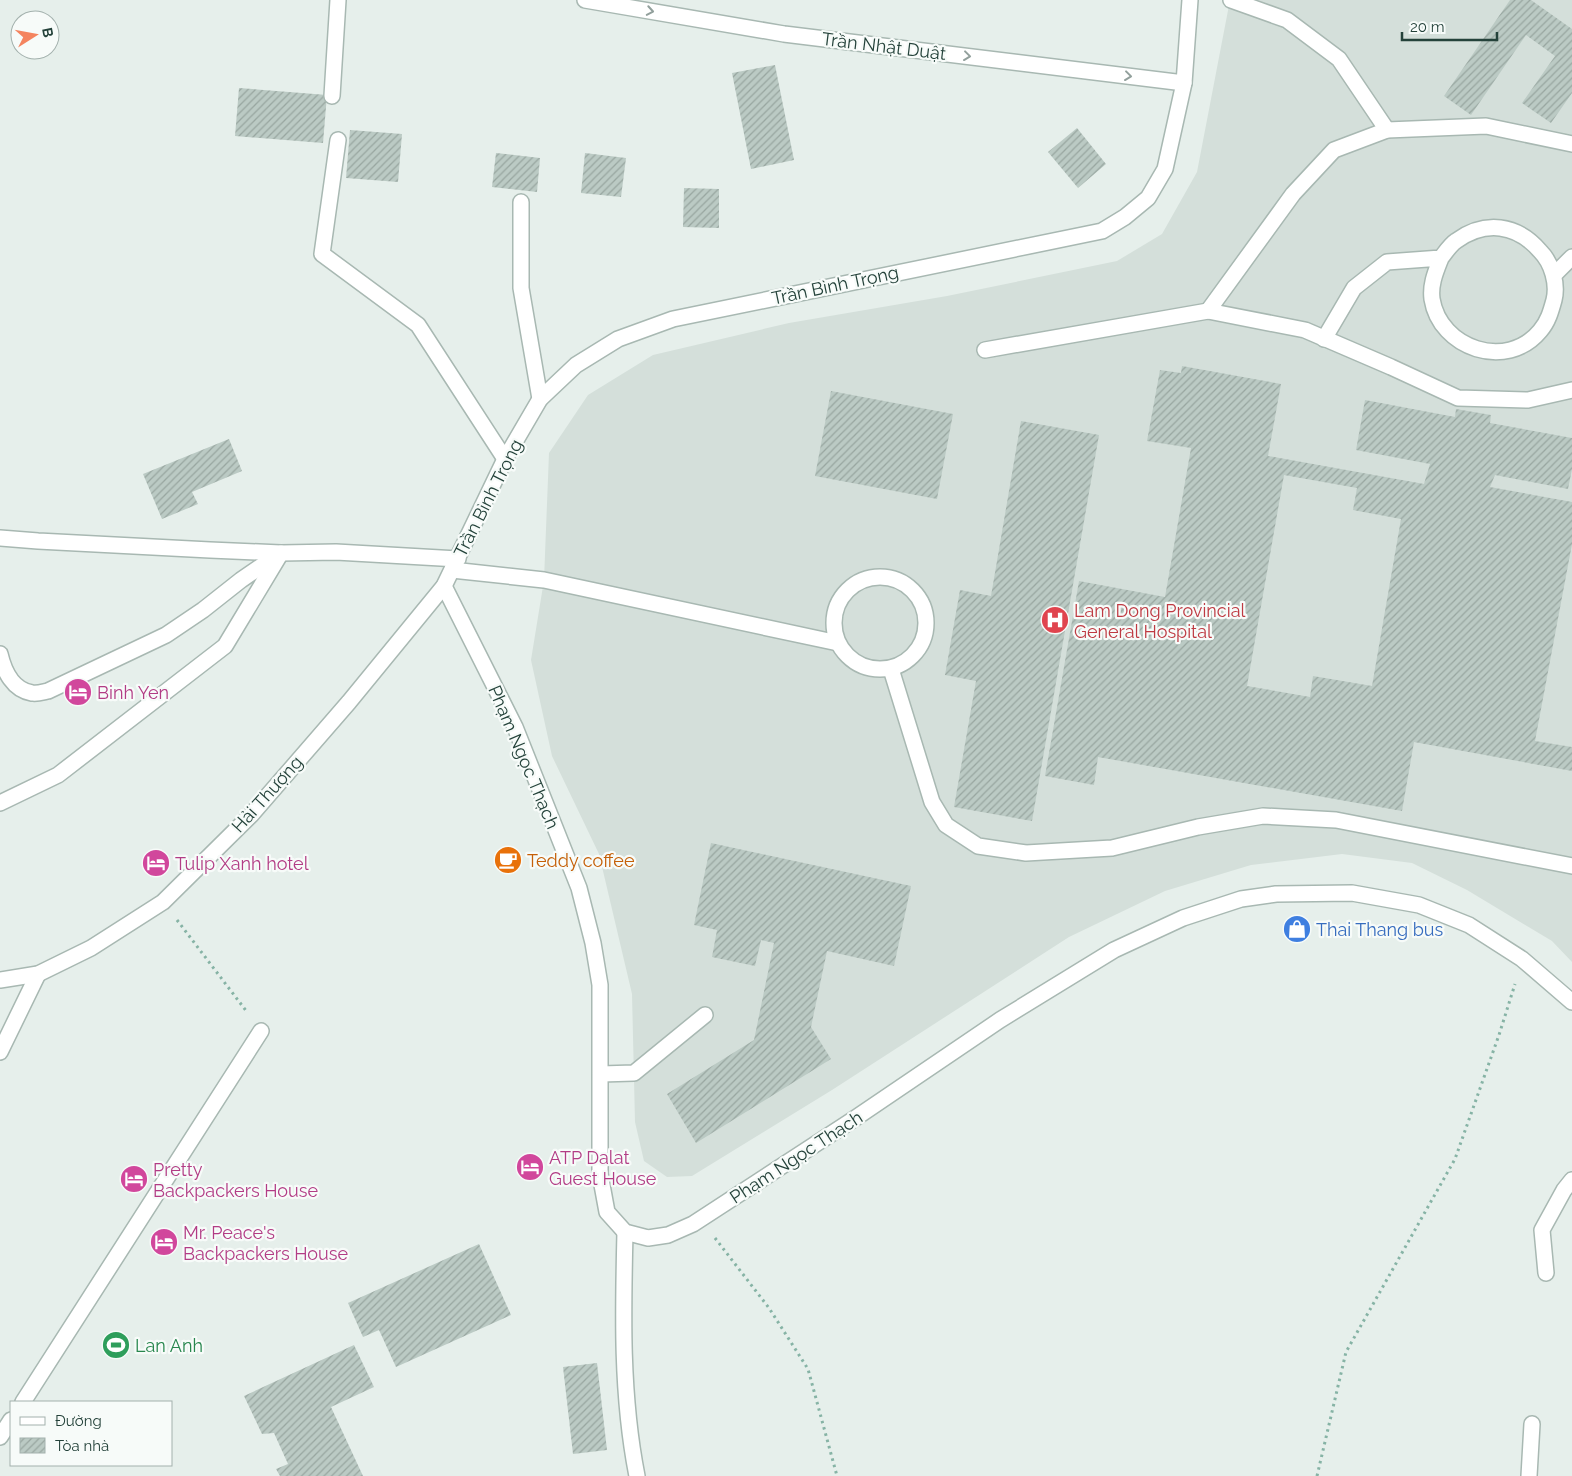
<svg xmlns="http://www.w3.org/2000/svg" width="1572" height="1476" viewBox="0 0 1572 1476" font-family="Raleway,sans-serif">
	<defs>
		<pattern id="building-hatch" width="6" height="6" patternUnits="userSpaceOnUse" patternTransform="scale(1.25)"><rect width="6" height="6" fill="#bbcac4"/><path d="M-1 1l2-2M0 6l6-6M5 7l2-2" fill="none" stroke="#98a6a0"/></pattern>
	</defs>
	<rect width="100%" height="100%" fill="#e6efeb"/>
	<polygon fill="#d4dfda" points="1230,0 1572,0 1572,962 1552,941 1467,890 1412,863 1342,854 1251,865 1165,891 1069,937 832,1090 692,1176 667,1177 644,1161 635,1122 632,994 599,854 552,756 531,660 544,580 549,453 588,395 653,355 789,323 947,296 1117,261 1162,234 1197,172"/>
	<g fill="url(#building-hatch)" fill-rule="evenodd">
		<polygon points="1510,0 1531,0 1572,29 1572,93 1551,123 1522,103 1555,56 1526,35 1471,115 1444,96"/>
		<polygon points="775,65 794,160 751,169 732,73"/>
		<polygon points="239,88 327,95 323,143 235,136"/>
		<polygon points="1077,128 1106,164 1078,188 1048,152"/>
		<polygon points="350,130 402,134 398,182 346,178"/>
		<polygon points="496,153 540,158 537,192 492,187"/>
		<polygon points="585,153 626,158 621,197 581,193"/>
		<polygon points="684,188 719,189 719,228 683,227"/>
		<path d="M1182 366 1281 384 1268 456 1424 484 1430 464 1356 450 1365 400 1455 417 1456 409 1491 415 1490 423 1572 438V469L1568 489 1495 475 1490 487 1572 502V544L1535 741 1572 747V771L1414 742 1402 811 1098 757 1094 785 1045 776 1079 581 1165 597 1191 448 1147 441 1160 370 1181 373ZM1284 475 1357 488 1353 510 1401 519 1372 686 1313 676 1310 697 1247 686Z"/>
		<polygon points="831,391 953,414 937,499 815,476"/>
		<polygon points="1021,421 1099,435 1032,821 954,807 976,681 945,675 960,590 991,596"/>
		<polygon points="229,439 242,471 192,492 198,504 162,519 143,474"/>
		<polygon points="711,843 911,886 894,966 827,951 811,1027 831,1059 696,1143 667,1094 754,1040 774,943 761,940 755,966 712,957 717,930 694,925"/>
		<polygon points="479,1244 511,1315 396,1367 379,1330 363,1337 348,1303"/>
		<polygon points="354,1345 374,1387 331,1407 363,1476 280,1476 276,1469 288,1464 274,1433 262,1434 244,1396"/>
		<polygon points="597,1363 607,1450 573,1454 563,1367"/>
	</g>
	<g fill="none" stroke-linecap="round" stroke-linejoin="round">
		<defs>
			<g id="minor">
				<polyline points="585,0 784,34 1184,83"/>
				<polyline points="1231,0 1287,20 1339,59 1387,130"/>
				<polyline points="332,96 338,0"/>
				<polyline points="338,140 322,254 418,325 505,459"/>
				<polyline points="521,202 521,288 540,399"/>
				<polyline points="1554,275 1572,257"/>
				<polyline points="1208,311 1293,194 1334,150 1387,130 1486,126 1572,144"/>
				<path d="M1324 339 1354 288 1387 262 1441 258C1445 253 1450 245 1456 241 1485 220 1517 224 1540 251 1552 263 1558 284 1554 300 1551 311 1548 322 1540 331 1507 371 1440 349 1432 299 1430 284 1436 271 1441 258"/>
				<polyline points="985,350 1208,311 1305,330 1391,367 1458,398 1528,400 1572,390"/>
				<polyline points="0,538 38,541 210,550 281,553 336,552 458,559"/>
				<polyline points="452,570 544,580 838,643"/>
				<circle cx="880" cy="623" r="46"/>
				<polyline points="444,586 515,727 579,888 593,943 600,985 600,1174 607,1212 625,1232 648,1238 668,1235 693,1224 854,1119 1000,1020 1114,950 1183,918 1241,899 1276,894 1352,893 1419,905 1469,925 1522,959 1572,1002"/>
				<path d="M0 654C4 671 13 690 32 693 37 694 43 692 48 691L166 635 203 610 241 580 276 556"/>
				<polyline points="891,669 932,802 946,825 978,846 1026,853 1112,848 1198,827 1263,816 1336,820 1572,866"/>
				<polyline points="0,803 58,775 225,646 281,553"/>
				<polyline points="0,980 38,974 91,948 163,902 251,815 349,702 444,586 505,459 540,399 576,365 618,339 673,319 1102,231 1125,217 1148,198 1165,169 1184,83 1190,0"/>
				<polyline points="0,1052 38,974"/>
				<polyline points="601,1074 634,1073 705,1015"/>
				<path d="M625 1232C623 1313 621 1395 637 1476"/>
				<polyline points="1546,1273 1542,1230 1564,1190 1572,1180"/>
				<polyline points="23,1402 261,1031"/>
				<polyline points="0,1437 11,1420"/>
				<polyline points="1529,1476 1532,1424"/>
			</g>
		</defs>
		<use href="#minor" stroke="#a8b8b2" stroke-width="18"/>
		<g stroke="#86b3a5" stroke-width="3" stroke-dasharray="2.5 4" stroke-linecap="butt">
			<polyline points="177,920 247,1012"/>
			<polyline points="715,1238 769,1308 808,1369 837,1476"/>
			<polyline points="1317,1476 1346,1352 1455,1159 1499,1035 1515,984"/>
		</g>
		<use href="#minor" stroke="#fff" stroke-width="15"/>
	</g>
	<defs><path id="oneway-chevron" d="M-2-3.5L2.5 0L-2 3.5" fill="none" stroke-width="1.6" stroke-linecap="round" stroke-linejoin="round" transform="scale(1.25)"/></defs>
	<g stroke="#92a09c">
		<use href="#oneway-chevron" transform="translate(650 11) rotate(10)"/>
		<use href="#oneway-chevron" transform="translate(967 56) rotate(7)"/>
		<use href="#oneway-chevron" transform="translate(1128 76) rotate(7)"/>
	</g>
	<defs>
		<symbol id="hospital-disc" viewBox="-11 -11 22 22"><circle r="9.5" fill="#e0444e" stroke="#f7fbf9"/><path d="M-5-5h3v3.5h4V-5h3V5h-3V1.5h-4V5h-3Z" fill="#fff"/></symbol>
		<symbol id="hotel-disc" viewBox="-11 -11 22 22"><circle r="9.5" fill="#d1479c" stroke="#f7fbf9"/><path d="M-6-4.5h1.5V1H6V5H4.5V3h-9V5H-6ZM-4 0a1.8 1.8 0 1 1 3.6 0ZM.5 0V-2.5h3Q6-2.5 6 0Z" fill="#fff"/></symbol>
		<symbol id="cafe-disc" viewBox="-11 -11 22 22"><circle r="9.5" fill="#e8710a" stroke="#f7fbf9"/><path d="M-5.5-4.5H6V0H3Q3 3.5 0 3.5H-2.5Q-5.5 3.5-5.5 0ZM3-3.2v2h1.7v-2ZM-6 4.5H4V6H-6Z" fill="#fff"/></symbol>
		<symbol id="shop-disc" viewBox="-11 -11 22 22"><circle r="9.5" fill="#3f7fe0" stroke="#f7fbf9"/><path d="M-5-2.5h2.3a2.7 3.5 0 0 1 5.4 0H5L5.5 6h-11ZM-1.5-2.5h3a1.5 2.3 0 0 0-3 0Z" fill="#fff"/></symbol>
		<symbol id="stadium-disc" viewBox="-11 -11 22 22"><circle r="9.5" fill="#2e9e5b" stroke="#f7fbf9"/><path d="M0-5a6.5 5 0 1 0 0 10a6.5 5 0 1 0 0-10ZM-3.5-1.8h7v3.6h-7Z" fill="#fff"/></symbol>
	</defs>
	<g fill-rule="evenodd">
		<use href="#hospital-disc" x="1039" y="604" width="32" height="32"/>
		<use href="#hotel-disc" x="62" y="676" width="32" height="32"/>
		<use href="#cafe-disc" x="492" y="844" width="32" height="32"/>
		<use href="#hotel-disc" x="140" y="847" width="32" height="32"/>
		<use href="#shop-disc" x="1281" y="913" width="32" height="32"/>
		<use href="#hotel-disc" x="514" y="1151" width="32" height="32"/>
		<use href="#hotel-disc" x="118" y="1163" width="32" height="32"/>
		<use href="#hotel-disc" x="148" y="1226" width="32" height="32"/>
		<use href="#stadium-disc" x="100" y="1329" width="32" height="32"/>
	</g>
	<g text-anchor="middle" dominant-baseline="central" stroke-width="4.5" stroke-linejoin="round" paint-order="stroke">
		<g font-size="18" fill="#24423a" stroke="#f7fbf9">
			<text transform="translate(884 46) rotate(7)">Trần Nhật Duật</text>
			<text transform="translate(835 285) rotate(-12)">Trần Bình Trọng</text>
			<text transform="translate(488 498) rotate(-63)">Trần Bình Trọng</text>
			<text transform="translate(524 757) rotate(67)">Phạm Ngọc Thạch</text>
			<text transform="translate(267 794) rotate(-48)">Hải Thượng</text>
			<text transform="translate(796 1157) rotate(-33)">Phạm Ngọc Thạch</text>
		</g>
		<g font-size="18" fill="#be3a42" stroke="#f7fbf9" text-anchor="start">
			<text x="1074" y="610">Lam Dong Provincial<tspan x="1074" dy="21">General Hospital</tspan></text>
		</g>
		<g font-size="18" fill="#b23c85" stroke="#f7fbf9" text-anchor="start">
			<text x="97" y="692">Binh Yen</text>
			<text x="175" y="863">Tulip Xanh hotel</text>
			<text x="549" y="1157">ATP Dalat<tspan x="549" dy="21">Guest House</tspan></text>
			<text x="153" y="1169">Pretty<tspan x="153" dy="21">Backpackers House</tspan></text>
			<text x="183" y="1232">Mr. Peace's<tspan x="183" dy="21">Backpackers House</tspan></text>
		</g>
		<g font-size="18" fill="#c56008" stroke="#f7fbf9" text-anchor="start">
			<text x="527" y="860">Teddy coffee</text>
		</g>
		<g font-size="18" fill="#366cbe" stroke="#f7fbf9" text-anchor="start">
			<text x="1316" y="929">Thai Thang bus</text>
		</g>
		<g font-size="18" fill="#27864d" stroke="#f7fbf9" text-anchor="start">
			<text x="135" y="1345">Lan Anh</text>
		</g>
	</g>
	<rect x="10" y="1401" width="162" height="65" fill="#f7fbf9" stroke="#a3b1ad"/>
	<rect x="20" y="1417" width="25" height="8" fill="#ffffff" stroke="#a3b1ad"/>
	<text x="55" y="1426" font-size="15" fill="#24423a">Đường</text>
	<rect x="20" y="1438" width="25" height="15" fill="url(#building-hatch)" stroke="#a3b1ad"/>
	<text x="55" y="1451" font-size="15" fill="#24423a">Tòa nhà</text>
	<g transform="translate(35 35) rotate(79)"><circle r="24" fill="#f7fbf9" stroke="#a3b1ad"/>
	<path d="M0-4L9 19L0 12L-9 19Z" fill="#f4845f"/>
	<text y="-8" font-size="14" font-weight="bold" text-anchor="middle" fill="#24423a">B</text>
	</g>
	<path d="M1402 32v8h95v-8" fill="none" stroke="#24423a" stroke-width="2.5"/>
	<text x="1410" y="32" font-size="15" fill="#24423a" stroke="#f7fbf9" stroke-width="4" paint-order="stroke">20 m</text>
</svg>
